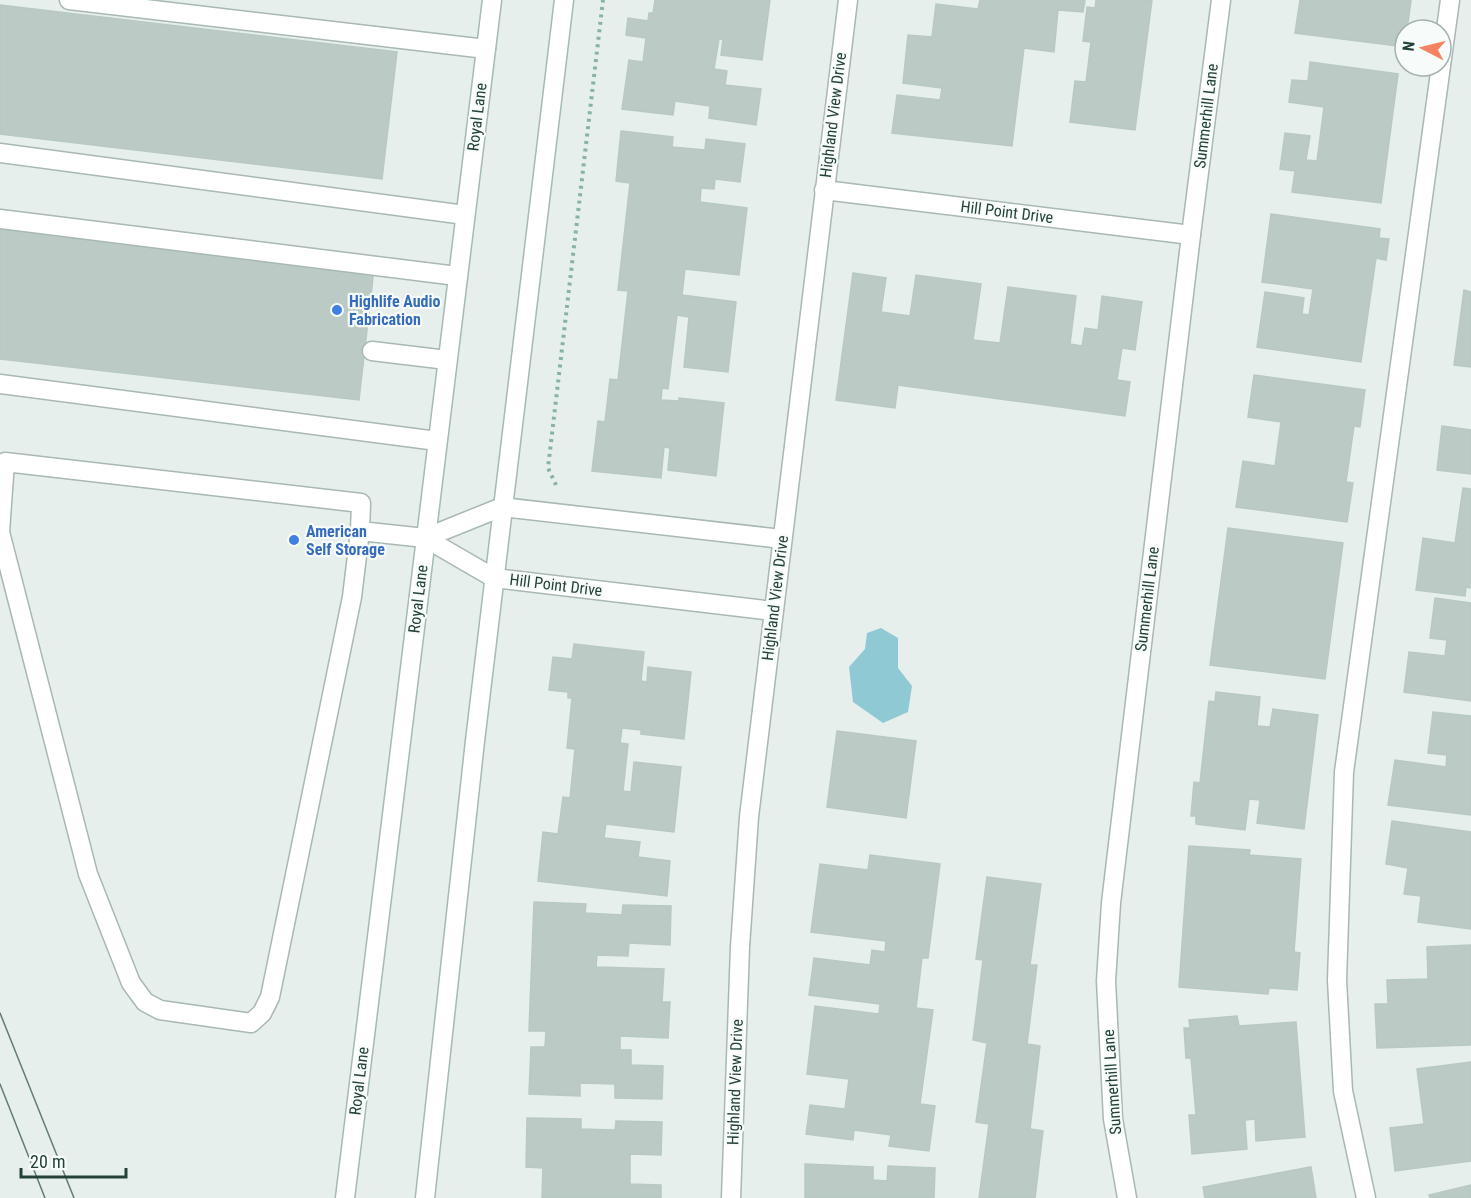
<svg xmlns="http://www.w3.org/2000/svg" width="1471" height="1198" viewBox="0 0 1471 1198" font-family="'Roboto Condensed',sans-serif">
	<rect width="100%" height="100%" fill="#e6efeb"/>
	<polygon fill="#8ec9d4" points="881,628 898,638 898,668 912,686 908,712 883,723 853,702 849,667 865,649 867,633"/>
	<g fill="#bbcac4" stroke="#b8c9c2" stroke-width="1.5">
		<polygon points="655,0 770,0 762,60 721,55 723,39 719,39 714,69 727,71 725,85 761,89 756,125 709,118 710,106 675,101 673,115 622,109 629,60 643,62 646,38 626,35 628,18 648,21 649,13 653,13"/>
		<polygon points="980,0 1085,0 1083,12 1058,10 1054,52 1024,48 1012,146 892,133 897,95 940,100 942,88 903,83 908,35 932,37 936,4 978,9"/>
		<polygon points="1096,0 1152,0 1135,130 1070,122 1075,81 1086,82 1091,42 1083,41 1087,7 1095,8"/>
		<polygon points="1300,0 1411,0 1407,30 1405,30 1405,47 1295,33"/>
		<polygon points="0,5 397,52 382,179 0,134"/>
		<polygon points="1310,62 1398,74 1381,203 1292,192 1295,171 1280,169 1285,133 1310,136 1306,160 1317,161 1324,107 1289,102 1292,80 1308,81"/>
		<polygon points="621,131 673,137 672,147 705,150 706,139 745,144 740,182 715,179 714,189 701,188 700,202 747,208 739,275 685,269 682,295 736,302 728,372 684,367 689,317 677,315 668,389 662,388 661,400 679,401 679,398 724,403 716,476 668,470 670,448 664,447 661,478 592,471 598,421 605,422 610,379 618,380 628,291 618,290 630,183 616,181"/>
		<polygon points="1271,214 1380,229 1379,238 1389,239 1386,260 1376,258 1361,362 1257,347 1265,292 1304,298 1302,314 1309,315 1313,289 1262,282"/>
		<polygon points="0,225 374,269 359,400 0,359"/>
		<polygon points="853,273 886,278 881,312 910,316 916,275 981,284 973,340 1000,343 1008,287 1076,296 1070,344 1082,346 1085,328 1098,330 1102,296 1142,302 1135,350 1122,348 1117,380 1130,382 1125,416 898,385 895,408 836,400"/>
		<polygon points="1464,290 1471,292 1471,367 1454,365"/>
		<polygon points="1254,375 1365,390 1360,427 1354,426 1346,482 1353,483 1347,522 1236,507 1243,461 1275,466 1281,422 1248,417"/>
		<polygon points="1442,426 1471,430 1471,474 1437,470"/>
		<polygon points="1463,488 1471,489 1471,588 1466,587 1465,596 1416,590 1423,538 1455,543"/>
		<polygon points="1228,528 1343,543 1325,679 1210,665"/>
		<polygon points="1435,598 1471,603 1471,701 1404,692 1409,652 1445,656 1447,640 1430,638"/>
		<polygon points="574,644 644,652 641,681 647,682 648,667 691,672 684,739 641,734 641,730 622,728 620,743 628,744 623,791 631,792 634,762 681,767 674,832 606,824 604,838 640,842 638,857 670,861 667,896 538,881 543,832 558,834 563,797 570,798 575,749 567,748 572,698 568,698 568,692 549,690 553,657 572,659"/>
		<polygon points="1216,692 1260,697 1257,726 1270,727 1273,709 1318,715 1304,829 1257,823 1260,800 1249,799 1245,830 1196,824 1196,816 1191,816 1194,782 1200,783 1209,701 1215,702"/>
		<polygon points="1433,712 1471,716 1471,815 1388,805 1395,760 1446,767 1447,755 1428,753"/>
		<polygon points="837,731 916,741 906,818 827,807"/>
		<polygon points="1392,821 1471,832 1471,929 1418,922 1421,896 1404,894 1408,868 1386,864"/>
		<polygon points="1189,846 1250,850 1249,855 1301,859 1294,952 1300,953 1297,990 1269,988 1268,994 1179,987"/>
		<polygon points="870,855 940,864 928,958 922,958 916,1008 933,1010 920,1104 935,1106 929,1151 889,1146 891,1135 854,1130 853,1140 806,1134 810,1105 845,1109 849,1079 807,1074 815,1006 879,1014 880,1004 809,995 814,958 870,965 872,950 885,952 886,941 811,932 820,864 868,870"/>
		<polygon points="987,877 1041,884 1030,965 1037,965 1027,1044 1040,1046 1030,1129 1043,1131 1035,1198 979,1198 989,1124 976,1122 987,1043 973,1040 983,960 976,959"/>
		<polygon points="534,902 586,904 585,913 622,915 623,905 671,906 670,945 629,943 628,956 597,955 596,967 664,969 662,1002 670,1002 668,1038 620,1036 620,1050 631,1050 631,1065 663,1066 662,1099 615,1098 615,1084 580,1083 580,1096 529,1094 531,1047 545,1047 546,1031 529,1031"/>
		<polygon points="1471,945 1471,1045 1377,1048 1375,1004 1388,1004 1387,980 1428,979 1427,947"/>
		<polygon points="1237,1016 1239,1026 1296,1022 1305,1137 1256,1141 1255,1119 1245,1120 1247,1149 1192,1154 1189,1115 1196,1115 1191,1058 1186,1058 1184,1028 1190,1028 1189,1020"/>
		<polygon points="1471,1062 1471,1161 1395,1171 1390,1128 1424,1124 1417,1069"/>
		<polygon points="527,1118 581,1119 581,1129 615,1130 616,1121 662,1122 661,1155 630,1154 630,1184 661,1185 661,1198 542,1198 543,1168 526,1167"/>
		<polygon points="805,1164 873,1167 873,1180 887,1181 888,1166 935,1168 934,1198 805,1198"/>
		<polygon points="1311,1167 1316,1198 1205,1198 1203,1187"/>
		<polygon points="1471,1185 1471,1198 1430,1198 1429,1195"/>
	</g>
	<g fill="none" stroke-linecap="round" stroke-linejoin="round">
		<defs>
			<g id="service">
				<polyline points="69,0 486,49"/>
				<polyline points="0,153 465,215"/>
				<polyline points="0,219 457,276"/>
				<polyline points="372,351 447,360"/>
				<polyline points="0,384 437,441"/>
				<polyline points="360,531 361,503 5,462 0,532 88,874 131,983 145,1002 160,1010 251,1023 262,1013 270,997 352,597 360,531 425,538"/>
				<polyline points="1366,1198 1343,1091 1337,980 1344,772 1450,0"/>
			</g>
			<g id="minor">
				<polyline points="824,190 1191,235"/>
				<polyline points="425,538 502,507 782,539"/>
				<polyline points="425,538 494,578 773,611"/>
				<polyline points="731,1198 740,947 749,817 848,0"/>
				<polyline points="1127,1198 1113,1119 1106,981 1111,903 1191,235 1221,0"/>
			</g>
			<g id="secondary">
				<polyline points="345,1198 492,0"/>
				<polyline points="425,1198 475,741 564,0"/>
			</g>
		</defs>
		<use href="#service" stroke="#a8b8b2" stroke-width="21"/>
		<use href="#minor" stroke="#a8b8b2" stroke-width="21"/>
		<use href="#secondary" stroke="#a4bbb3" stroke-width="21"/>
		<polyline stroke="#86b3a5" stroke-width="4" stroke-dasharray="3 4.5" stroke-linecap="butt" points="556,485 548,468 603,0"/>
		<use href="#service" stroke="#fff" stroke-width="18"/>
		<use href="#minor" stroke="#fff" stroke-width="18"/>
		<use href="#secondary" stroke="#fff" stroke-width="18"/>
		<g stroke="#5f7d75" stroke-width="1.5">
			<polyline points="0,1013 74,1198"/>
			<polyline points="0,1084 45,1198"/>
		</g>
	</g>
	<g fill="#3f7fe0" stroke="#f7fbf9" stroke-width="2">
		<circle cx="337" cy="310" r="6"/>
		<circle cx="294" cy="540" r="6"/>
	</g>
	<g text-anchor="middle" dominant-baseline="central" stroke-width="4.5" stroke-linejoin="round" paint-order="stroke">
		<g font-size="16" fill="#24423a" stroke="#f7fbf9">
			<text transform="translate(833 115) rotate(-83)">Highland View Drive</text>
			<text transform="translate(1206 116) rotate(-83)">Summerhill Lane</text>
			<text transform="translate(477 117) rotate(-83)">Royal Lane</text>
			<text transform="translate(1007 212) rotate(7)">Hill Point Drive</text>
			<text transform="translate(556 585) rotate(7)">Hill Point Drive</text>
			<text transform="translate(775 598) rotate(-83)">Highland View Drive</text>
			<text transform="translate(418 599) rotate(-83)">Royal Lane</text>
			<text transform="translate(1147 599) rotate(-83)">Summerhill Lane</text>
			<text transform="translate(359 1081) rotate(-83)">Royal Lane</text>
			<text transform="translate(735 1082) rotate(-88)">Highland View Drive</text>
			<text transform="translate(1112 1082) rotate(-94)">Summerhill Lane</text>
		</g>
		<g font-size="16" font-weight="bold" fill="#366cbe" stroke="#f7fbf9" text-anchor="start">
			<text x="349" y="301">Highlife Audio<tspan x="349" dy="18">Fabrication</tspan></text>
			<text x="306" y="531">American<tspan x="306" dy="18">Self Storage</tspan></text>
		</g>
	</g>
	<g transform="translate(1423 48) rotate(277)"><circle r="28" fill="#f7fbf9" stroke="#a3b1ad" stroke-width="1.5"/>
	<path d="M0-4.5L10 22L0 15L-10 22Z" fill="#f4845f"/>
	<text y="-9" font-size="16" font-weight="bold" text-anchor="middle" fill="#24423a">N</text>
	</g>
	<path d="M21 1168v9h105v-9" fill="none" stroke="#24423a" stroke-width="3"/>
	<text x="30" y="1168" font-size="18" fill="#24423a" stroke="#f7fbf9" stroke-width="4.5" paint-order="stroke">20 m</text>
</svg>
